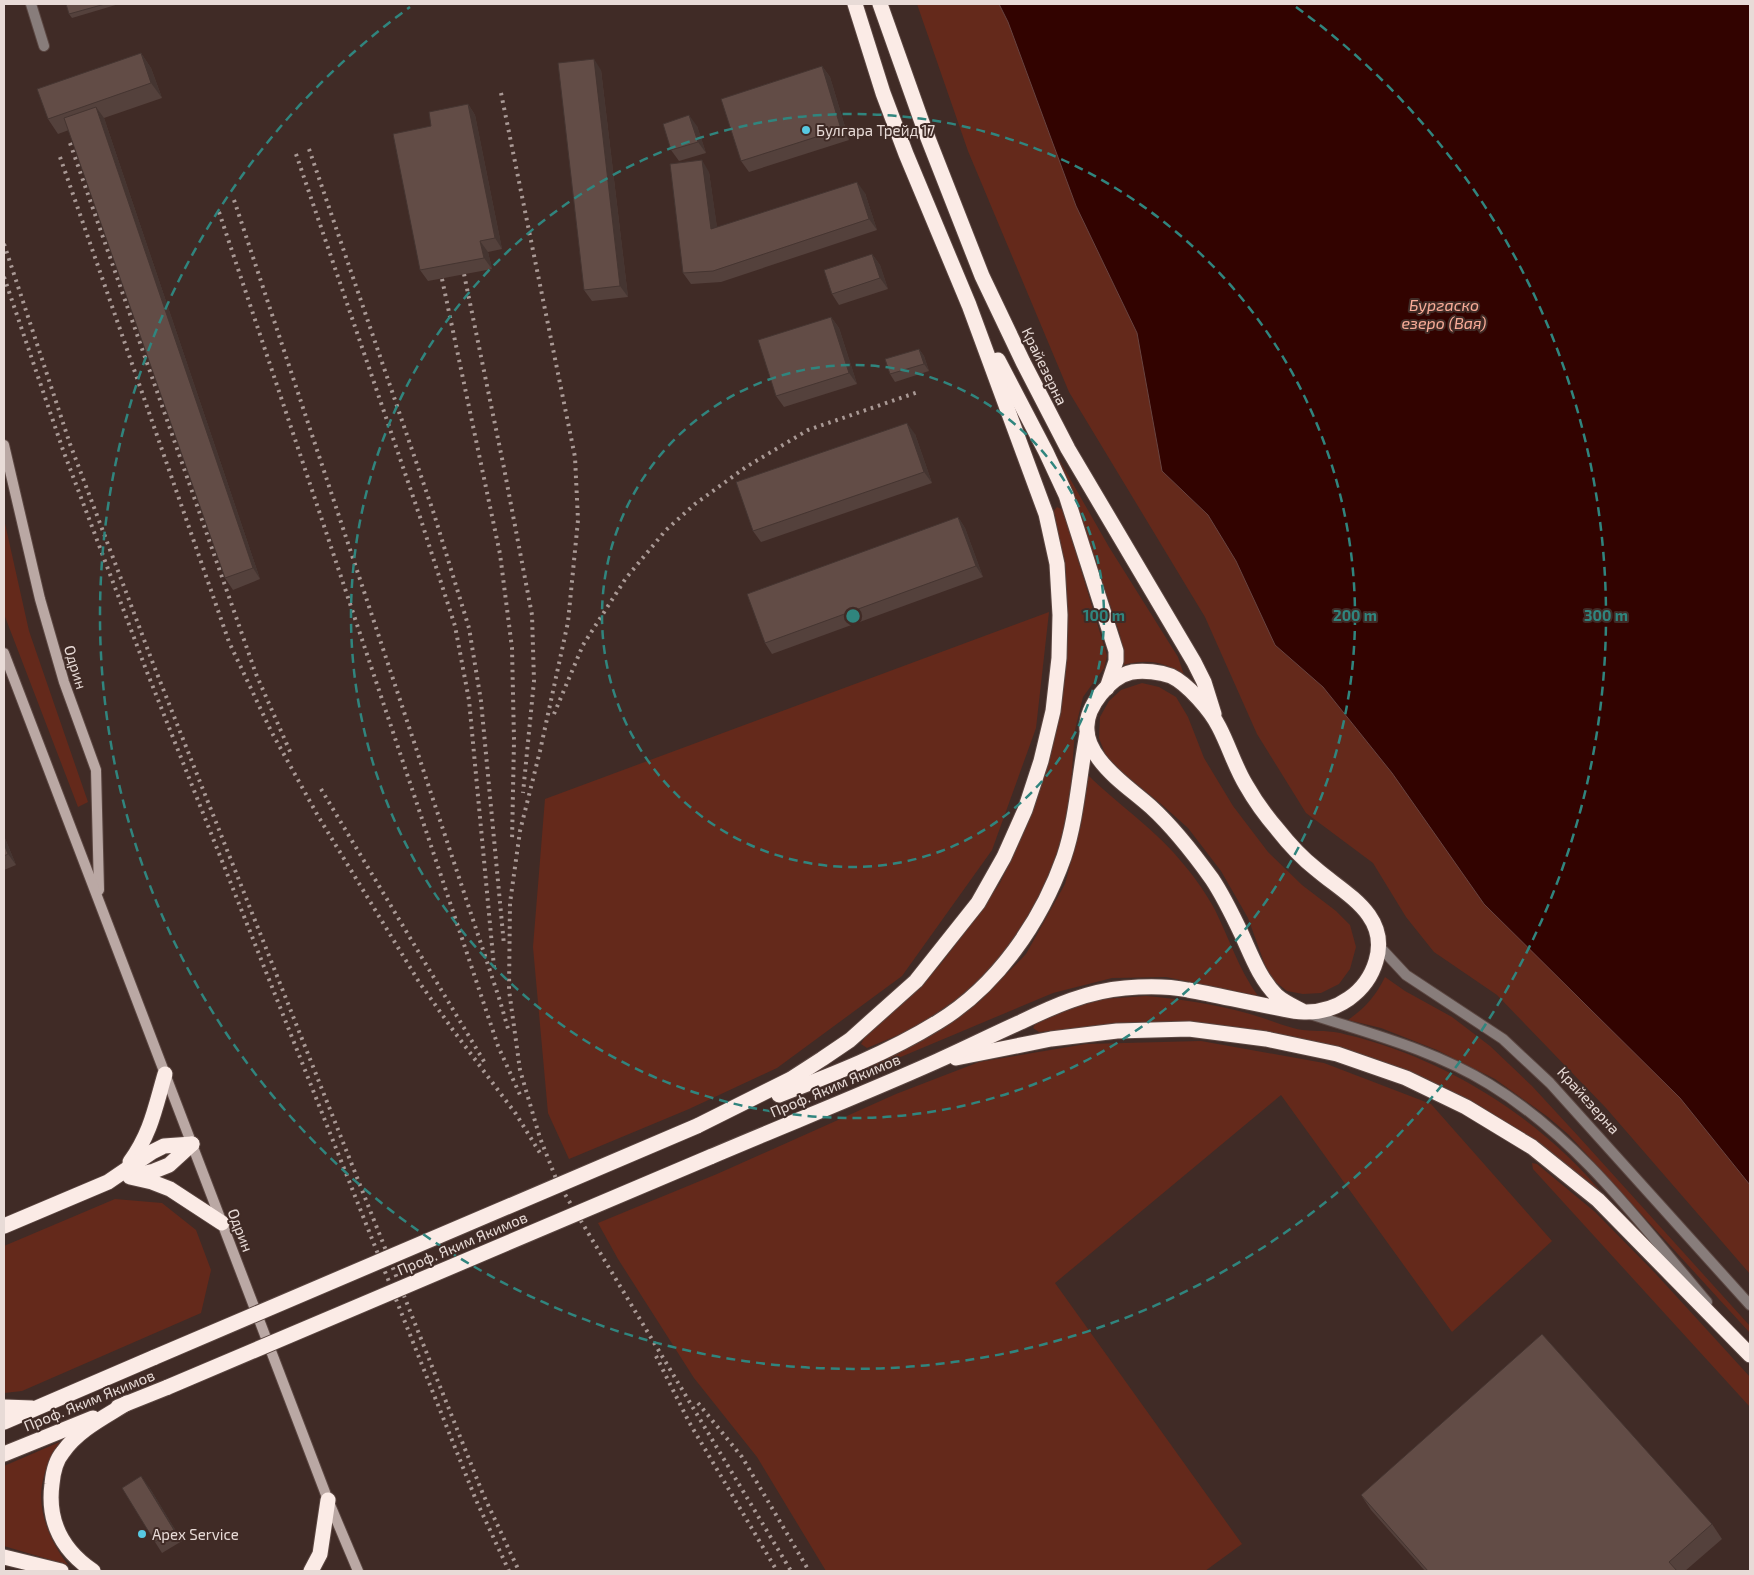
<svg xmlns="http://www.w3.org/2000/svg" width="1754" height="1575" viewBox="0 0 1754 1575" font-family="'Exo 2',sans-serif">
	<rect width="100%" height="100%" fill="#402b26"/>
	<g fill="#64291b">
		<polygon points="917,4 999,4 1008,22 1076,206 1137,333 1162,471 1208,515 1236,561 1275,645 1323,687 1392,773 1680,1098 1750,1185 1750,1274 1606,1108 1497,995 1434,952 1406,917 1373,863 1306,813 1257,734 1205,617 1069,392 968,151"/>
		<path d="M1057 456 1109 547 1178 657 1184 675C1163 661 1148 659 1123 665L1120 634 1084 528Z"/>
		<polygon points="1057,507 1063,510 1107,656 1104,668 1083,697 1075,730 1070,797 1060,849 1041,898 1018,934 987,973 958,998 915,1028 867,1048 861,1044 865,1037 900,1006 940,965 976,918 1000,883 1027,826 1049,761 1063,693 1066,631 1060,542 1053,512"/>
		<polygon points="4,519 29,631 88,802 78,807 4,614"/>
		<polygon points="1049,612 1036,728 992,850 902,976 777,1068 689,1109 569,1159 548,1113 533,947 545,799"/>
		<polygon points="1142,683 1159,687 1176,697 1188,717 1204,758 1233,806 1268,852 1302,885 1336,911 1350,925 1356,947 1350,969 1339,984 1321,993 1303,994 1287,991 1273,980 1265,965 1248,918 1221,871 1188,828 1160,803 1118,769 1106,756 1099,738 1100,717 1109,701 1121,690"/>
		<path d="M1087 774C1119 806 1157 830 1185 866 1196 879 1207 895 1215 910 1230 940 1238 968 1258 996L1166 977 1112 978 1053 993 865 1072 846 1076 929 1037 978 1003 1026 954 1065 884 1081 824Z"/>
		<path d="M1385 977 1405 991 1452 1017 1490 1046 1532 1086 1579 1137 1750 1326V1333L1569 1135 1548 1117 1495 1079 1437 1050 1381 1028 1348 1020C1366 1007 1375 997 1385 977Z"/>
		<path d="M1146 996C1181 999 1215 1004 1250 1014 1264 1018 1278 1024 1293 1028 1306 1032 1320 1030 1334 1032 1342 1033 1351 1036 1360 1038 1455 1064 1544 1122 1606 1198L1447 1090 1373 1058 1287 1038 1117 1024 1039 1032 1033 1028 1036 1023 1069 1008 1103 999Z"/>
		<polygon points="1201,1041 1324,1063 1431,1104 1552,1241 1452,1332 1281,1095 1055,1283 1242,1544 1205,1571 826,1571 757,1457 694,1378 618,1259 598,1223 717,1174 896,1094 979,1062 1086,1044"/>
		<polygon points="1532,1163 1537,1164 1595,1212 1655,1273 1750,1377 1750,1407 1533,1169"/>
		<polygon points="115,1199 162,1203 196,1230 211,1270 201,1313 22,1391 4,1393 4,1246"/>
		<path d="M62 1441C54 1453 46 1466 43 1480 36 1510 50 1541 68 1565L4 1546V1466Z"/>
	</g>
	<polygon fill="#320300" stroke="#694440" points="999,4 1750,4 1750,1185 1680,1098 1484,904 1392,773 1323,687 1275,645 1236,561 1208,515 1162,471 1137,333 1076,206 1008,22"/>
	<g fill="none" stroke-linecap="round" stroke-linejoin="round">
		<defs>
			<g id="street">
				<polyline points="31,4 44,46"/>
				<polyline points="1379,946 1406,975 1503,1039 1550,1083 1750,1305"/>
				<path d="M1310 1014C1371 1034 1434 1050 1489 1084 1578 1138 1641 1224 1707 1302"/>
			</g>
			<g id="secondary">
				<polyline points="4,445 40,599 64,682 96,770 99,890"/>
				<polyline points="4,653 328,1500 358,1571"/>
			</g>
			<g id="highway">
				<polyline points="880,4 924,128 982,276 1023,362 1068,449 1194,662 1204,682 1214,714"/>
				<polyline points="998,360 1046,452 1066,495 1116,651 1116,661 1107,688"/>
				<polyline points="956,1058 1051,1039 1117,1031 1189,1029 1266,1039 1337,1054 1406,1078 1466,1107 1532,1147 1598,1200 1750,1355"/>
				<path d="M779 1095C834 1074 888 1053 938 1022 997 986 1041 922 1064 857 1077 818 1079 775 1087 734"/>
				<polyline points="697,1126 791,1079 822,1059 850,1040 916,981 978,903 1004,857 1025,810 1041,761 1053,711 1059,658 1060,615 1057,564 1046,514 969,305 906,154 883,93 855,4"/>
				<path d="M710 1157C785 1125 861 1095 935 1062 964 1049 992 1035 1021 1022 1054 1006 1088 991 1125 988 1146 986 1168 986 1188 990 1217 995 1245 1002 1273 1007 1283 1009 1294 1012 1304 1012 1337 1013 1367 992 1376 961 1390 915 1345 894 1316 869 1302 858 1289 844 1278 830 1266 816 1255 801 1246 785 1235 767 1229 746 1219 727 1211 711 1188 684 1171 676 1160 672 1144 670 1132 672 1110 677 1085 707 1087 730 1087 741 1093 751 1099 759 1113 778 1133 791 1151 807 1174 828 1194 854 1212 879 1224 897 1233 916 1242 935 1252 957 1260 979 1277 996 1285 1003 1295 1007 1304 1012"/>
				<path d="M130 1162C151 1133 155 1108 165 1074"/>
				<polyline points="133,1176 154,1171 169,1165 192,1144"/>
				<polyline points="130,1177 152,1182 170,1189 222,1223"/>
				<polyline points="4,1226 108,1182 152,1152 164,1146 192,1144"/>
				<polyline points="4,1407 32,1408"/>
				<polyline points="118,1407 168,1387"/>
				<polyline points="4,1422 155,1357"/>
				<polyline points="4,1454 93,1418"/>
				<polyline points="4,1557 61,1571"/>
				<path d="M93 1571C62 1550 47 1522 52 1484 53 1473 56 1460 63 1452 78 1430 105 1417 127 1403"/>
				<polyline points="311,1571 320,1554 328,1500"/>
			</g>
		</defs>
		<use href="#street" stroke="#5b4742" stroke-width="12"/>
		<use href="#secondary" stroke="#5b4742" stroke-width="12"/>
		<use href="#highway" stroke="#5b4742" stroke-width="17"/>
		<use href="#street" stroke="#887d7b" stroke-width="10"/>
		<use href="#secondary" stroke="#baa8a4" stroke-width="10"/>
		<use href="#highway" stroke="#fbebe6" stroke-width="15"/>
		<g stroke="#a99995" stroke-width="4" stroke-dasharray="2.5 5" stroke-linecap="butt">
			<polyline points="501,93 575,457 578,520 568,622 540,751 520,831 510,903 509,990 520,1070 540,1138 557,1181 791,1571"/>
			<polyline points="70,143 256,674 292,756"/>
			<polyline points="309,149 434,514 469,628 481,701 504,945"/>
			<polyline points="296,154 420,517 455,626 469,700 494,967"/>
			<polyline points="60,157 229,642 271,731 318,816 419,982 453,1030 516,1114 540,1153"/>
			<polyline points="234,200 500,1001 509,1032"/>
			<polyline points="219,212 498,1046 521,1097"/>
			<polyline points="4,244 70,444 154,666 435,1374 483,1494 519,1571"/>
			<polyline points="464,274 504,468 532,615 534,681 523,793"/>
			<polyline points="4,277 63,450 147,672 428,1380 476,1500 509,1571"/>
			<polyline points="442,279 500,554 512,648 514,740 512,842"/>
			<polyline points="554,714 583,645 626,578 666,530 695,504 746,467 808,430 918,392"/>
			<polyline points="321,789 485,1063"/>
			<polyline points="656,1356 689,1422 777,1571"/>
			<polyline points="698,1403 742,1457 809,1571"/>
		</g>
		<defs>
			<g id="highway-bridge">
				<polyline points="155,1357 697,1126"/>
				<polyline points="168,1387 710,1157"/>
			</g>
		</defs>
		<use href="#highway-bridge" stroke="#5b4742" stroke-width="17" stroke-linecap="butt"/>
		<use href="#highway-bridge" stroke="#fbebe6" stroke-width="15"/>
	</g>
	<g fill="#54413c">
		<polygon points="66,4 119,4 72,18 69,14"/>
		<polygon points="141,53 151,68 162,98 104,118 260,579 233,590 225,578 69,130 58,134 48,119"/>
		<polygon points="822,66 830,77 849,140 749,172 741,161"/>
		<polygon points="601,70 628,297 592,301 584,290"/>
		<polygon points="468,104 475,115 502,249 488,252 492,269 428,281 420,270"/>
		<polygon points="697,126 706,153 679,161 671,150"/>
		<polygon points="709,172 717,228 865,193 877,230 721,282 691,284 683,273"/>
		<polygon points="872,254 880,265 888,289 839,305 832,294"/>
		<polygon points="831,317 839,328 857,384 784,407 776,396"/>
		<polygon points="919,349 924,356 929,371 895,382 890,374"/>
		<polygon points="915,434 932,483 761,542 753,531"/>
		<polygon points="958,517 965,528 983,577 772,654 765,643"/>
		<polygon points="4,836 16,865 4,870"/>
		<polygon points="149,1487 182,1541 162,1553 155,1542"/>
		<polygon points="1361,1495 1712,1524 1722,1539 1685,1571 1425,1571 1371,1510"/>
	</g>
	<g fill="#453531">
		<polygon points="141,53 151,68 162,98 151,83"/>
		<polygon points="594,59 601,70 628,297 620,286"/>
		<polygon points="822,66 830,77 849,140 841,129"/>
		<polygon points="468,104 475,115 502,249 495,238"/>
		<polygon points="96,107 104,118 260,579 253,568"/>
		<polygon points="689,115 697,126 706,153 698,142"/>
		<polygon points="702,160 709,172 719,240 711,229"/>
		<polygon points="857,182 865,193 877,230 869,219"/>
		<polygon points="480,241 488,252 492,269 484,258"/>
		<polygon points="872,254 880,265 888,289 880,278"/>
		<polygon points="831,317 839,328 857,384 849,373"/>
		<polygon points="919,349 924,356 929,371 924,364"/>
		<polygon points="907,423 915,434 932,483 924,472"/>
		<polygon points="958,517 965,528 983,577 976,566"/>
		<polygon points="4,836 16,865 8,854 4,844"/>
		<polygon points="141,1476 149,1487 182,1541 174,1530"/>
	</g>
	<g fill="#624c46" stroke="#453531">
		<polygon points="66,4 105,4 69,14"/>
		<polygon points="141,53 151,83 48,119 37,89"/>
		<polygon points="594,59 620,286 584,290 558,63"/>
		<polygon points="822,66 841,129 741,161 721,99"/>
		<polygon points="468,104 495,238 480,241 484,258 420,270 393,134 431,126 429,112"/>
		<polygon points="96,107 253,568 225,578 64,118"/>
		<polygon points="689,115 698,142 671,150 663,124"/>
		<polygon points="702,160 711,229 857,182 869,219 713,271 683,273 670,164"/>
		<polygon points="872,254 880,278 832,294 824,270"/>
		<polygon points="831,317 849,373 776,396 758,340"/>
		<polygon points="919,349 924,364 890,374 885,359"/>
		<polygon points="907,423 924,472 753,531 736,482"/>
		<polygon points="958,517 976,566 765,643 747,594"/>
		<polygon points="4,844 8,854 4,856"/>
		<polygon points="1542,1334 1712,1524 1669,1562 1677,1571 1428,1571 1361,1495"/>
		<polygon points="141,1476 174,1530 155,1542 122,1488"/>
	</g>
	<g fill="none" stroke="#30857e" stroke-width="2.5" stroke-dasharray="9 6">
		<circle cx="853" cy="616" r="251"/>
		<circle cx="853" cy="616" r="502"/>
		<path d="M1296 7A753 753 0 1 1 410 7"/>
	</g>
	<g fill="#57c9e2" stroke="#402b26" stroke-width="2">
		<circle cx="806" cy="130" r="5"/>
		<circle cx="142" cy="1534" r="5"/>
	</g>
	<g text-anchor="middle" dominant-baseline="central" stroke-width="4" stroke-linejoin="round" paint-order="stroke">
		<g font-size="15" fill="#e8dbd7" stroke="#402b26" text-anchor="start">
			<text x="816" y="130">Булгара Трейд 17</text>
			<text x="152" y="1534">Apex Service</text>
		</g>
		<g font-size="15" fill="#e8dbd7" stroke="#402b26">
			<text transform="translate(1045 366) rotate(64)">Крайезерна</text>
			<text transform="translate(76 667) rotate(73)">Одрин</text>
			<text transform="translate(835 1085) rotate(-23)">Проф. Яким Якимов</text>
			<text transform="translate(1589 1100) rotate(48)">Крайезерна</text>
			<text transform="translate(241 1230) rotate(69)">Одрин</text>
			<text transform="translate(462 1243) rotate(-23)">Проф. Яким Якимов</text>
			<text transform="translate(89 1400) rotate(-22)">Проф. Яким Якимов</text>
		</g>
		<g font-size="16" font-style="italic" fill="#f9ac98" stroke="#402b26">
			<text x="1444" y="304">Бургаско<tspan x="1444" dy="18">езеро (Вая)</tspan></text>
		</g>
	</g>
	<circle cx="853" cy="616" r="8" fill="#30857e" stroke="#402b26" stroke-width="2.5"/>
	<g font-size="15" text-anchor="middle" font-weight="bold" fill="#30857e" stroke="#402b26" stroke-width="4" stroke-linejoin="round" paint-order="stroke">
		<text x="1104" y="621">100 m</text>
		<text x="1355" y="621">200 m</text>
		<text x="1606" y="621">300 m</text>
	</g>
	<rect width="1754" height="1575" fill="none" stroke="#e8dbd7" stroke-width="10"/>
</svg>
